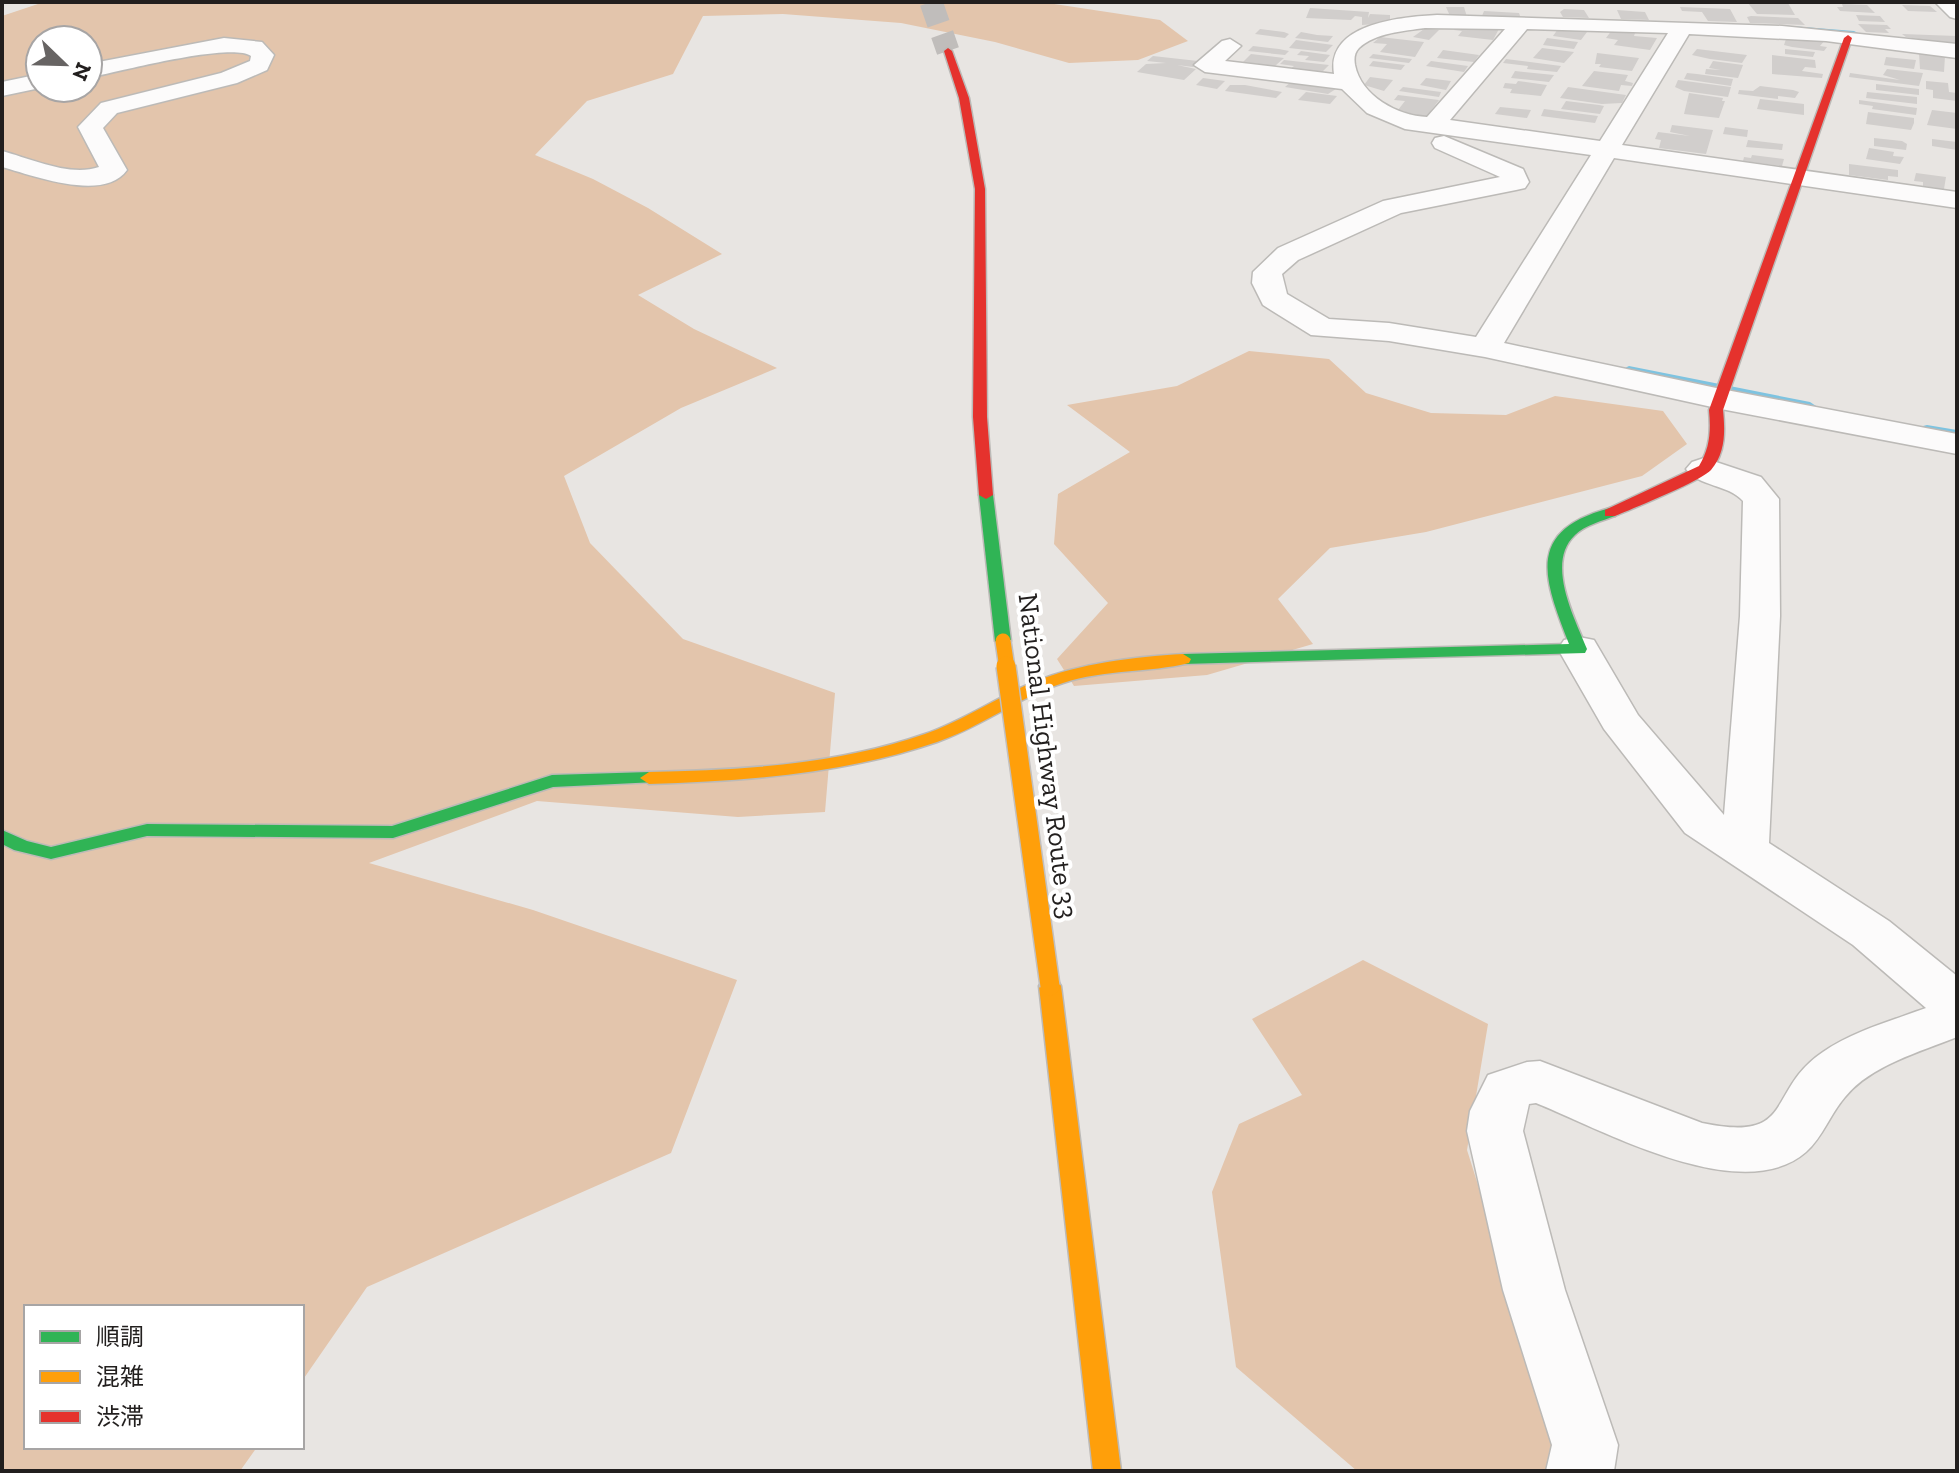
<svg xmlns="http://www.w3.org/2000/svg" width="1959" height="1473" viewBox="0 0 1959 1473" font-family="'Zilla Slab','Noto Sans JP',serif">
	<rect width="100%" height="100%" fill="#e8e5e2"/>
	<g fill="#e3c5ac" fill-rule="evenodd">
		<path d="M44 2H1041L1160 20 1188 41 1138 60 1069 63 995 42 901 23 783 14 703 16 673 74 587 101 535 155 593 179 648 208 722 254 638 295 694 329 777 368 681 408 564 476 590 543 683 639 835 693 825 812 738 817 537 801 369 863 533 910 737 980 671 1153 367 1287 302 1381V1307H26V1447H257L240 1471H2V16ZM40 40H88V88H40Z"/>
		<polygon points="1249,351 1329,359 1366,393 1431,413 1506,415 1555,396 1663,411 1687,444 1642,476 1426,532 1330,548 1278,599 1313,644 1207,675 1074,686 1057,659 1108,603 1054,544 1058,494 1130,452 1067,405 1177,386"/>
		<polygon points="1363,960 1488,1024 1467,1150 1568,1471 1357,1471 1236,1367 1212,1192 1239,1124 1302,1095 1252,1019"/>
	</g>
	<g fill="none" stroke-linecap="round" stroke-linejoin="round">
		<g fill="#7ec3e0" fill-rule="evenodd">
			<polygon points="1778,25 1854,31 1858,33 1854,35 1775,29"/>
			<polygon points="1629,366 1810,402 1816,406 1810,410 1625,372 1625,368"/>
			<polygon points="1927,425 1957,430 1957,438 1923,432 1923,426"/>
		</g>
	</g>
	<g fill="#d1cecc">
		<polygon points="1747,2 1788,3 1795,15 1757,14"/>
		<polygon points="1842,4 1867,5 1875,13 1840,11 1837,7 1843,7"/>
		<polygon points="1902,5 1930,6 1937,12 1908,11"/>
		<polygon points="1446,7 1464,7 1467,17 1450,16"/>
		<polygon points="1680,7 1730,9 1737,22 1708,21 1702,12 1682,11"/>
		<polygon points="1310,8 1369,12 1368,18 1370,14 1390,15 1390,23 1362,25 1362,17 1355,16 1351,20 1306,18"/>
		<polygon points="1564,9 1584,10 1589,18 1563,17 1560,12"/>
		<polygon points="1617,10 1645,12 1649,20 1621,19"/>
		<polygon points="1484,11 1519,13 1520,16 1482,16"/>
		<polygon points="1856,15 1880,16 1885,22 1859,21"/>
		<polygon points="1751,16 1798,18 1805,25 1750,23 1747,17"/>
		<polygon points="1858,24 1887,25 1891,29 1885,29 1889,33 1866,32"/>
		<polygon points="1456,27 1493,28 1499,29 1493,40 1458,36 1462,31 1454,30"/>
		<polygon points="1260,29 1284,32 1289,34 1285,38 1255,34"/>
		<polygon points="1424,29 1439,30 1429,40 1413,37"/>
		<polygon points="1558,29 1587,32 1581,40 1553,36"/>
		<polygon points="1612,30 1635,33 1634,36 1657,38 1650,50 1614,45 1618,40 1606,38"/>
		<polygon points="1301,32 1317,35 1333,36 1328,42 1295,38"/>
		<polygon points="1902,34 1957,36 1957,45 1906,37"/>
		<polygon points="1787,36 1825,40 1820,46 1827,47 1824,51 1792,47 1784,45"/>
		<polygon points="1380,37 1424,42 1415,57 1380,52 1387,44 1373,43"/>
		<polygon points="1547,38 1578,42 1574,49 1543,45"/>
		<polygon points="1296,40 1333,45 1326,52 1289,48"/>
		<polygon points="1253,46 1279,49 1289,51 1285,55 1248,51"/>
		<polygon points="1542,48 1574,52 1564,63 1533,58"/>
		<polygon points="1697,49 1747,55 1742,63 1710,59 1692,55"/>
		<polygon points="1785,49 1815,52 1813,57 1785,54"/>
		<polygon points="1443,50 1479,55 1474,62 1437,58"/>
		<polygon points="1301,51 1330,55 1324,62 1305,60 1309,56 1297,55"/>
		<polygon points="1597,53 1639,58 1632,71 1599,67 1601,64 1595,64"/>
		<polygon points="1919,53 1945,56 1944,72 1920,69"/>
		<polygon points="1251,54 1284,58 1275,66 1243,62"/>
		<polygon points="1373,54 1412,59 1409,63 1369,58"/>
		<polygon points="1772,55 1815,60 1816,68 1805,67 1802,71 1823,74 1822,78 1772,74"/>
		<polygon points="1153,56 1198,61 1193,67 1177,65 1196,69 1184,80 1137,72 1146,64 1166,63 1147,61"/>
		<polygon points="1886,57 1916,60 1914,69 1884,65"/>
		<polygon points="1506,59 1561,66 1557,72 1527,69 1528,66 1503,63"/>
		<polygon points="1284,60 1329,65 1320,74 1289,70 1294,66 1280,64"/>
		<polygon points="1373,61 1405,65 1401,70 1369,66"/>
		<polygon points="1431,61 1468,66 1464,72 1426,66"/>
		<polygon points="1713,61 1743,65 1738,78 1705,74 1706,69 1721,70 1709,68"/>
		<polygon points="1887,69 1923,73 1919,86 1849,77 1850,73 1900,80 1883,75"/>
		<polygon points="1515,71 1554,75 1549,82 1511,78"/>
		<polygon points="1594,71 1628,75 1625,81 1633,83 1632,86 1621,85 1619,91 1582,86"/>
		<polygon points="1687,73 1697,74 1733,79 1731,86 1684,79"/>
		<polygon points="1370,77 1393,80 1384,91 1364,85"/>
		<polygon points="1203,78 1225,81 1217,89 1196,85"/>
		<polygon points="1426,78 1451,81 1446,90 1420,85"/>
		<polygon points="1678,80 1731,87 1728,97 1684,91 1675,87"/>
		<polygon points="1292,81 1339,87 1328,94 1285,87"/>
		<polygon points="1518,81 1547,85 1541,96 1510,93 1512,89 1503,88 1505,83 1516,84"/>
		<polygon points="1926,81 1948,83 1949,92 1957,93 1957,101 1933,98 1933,90 1926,89"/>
		<polygon points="1876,84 1919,89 1919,95 1876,90"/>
		<polygon points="1230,85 1245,85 1282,92 1276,98 1225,91"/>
		<polygon points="1760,86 1793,90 1799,92 1795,98 1778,96 1778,99 1738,94 1739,90 1753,91"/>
		<polygon points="1403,87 1441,92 1439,97 1399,91"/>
		<polygon points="1568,87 1626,95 1622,103 1602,104 1560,98"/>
		<polygon points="1306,92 1337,96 1330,104 1298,100"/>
		<polygon points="1867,92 1917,97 1917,104 1866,98"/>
		<polygon points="1689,93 1723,98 1722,101 1725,101 1719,118 1684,114"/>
		<polygon points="1398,95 1439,100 1426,117 1398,110 1405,101 1394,100"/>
		<polygon points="1760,99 1804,104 1804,115 1757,109"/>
		<polygon points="1859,100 1917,108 1916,115 1872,109 1873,106 1859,104"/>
		<polygon points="1566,101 1599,105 1604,106 1600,114 1561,109"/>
		<polygon points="1500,107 1531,110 1527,118 1495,114"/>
		<polygon points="1544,109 1598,116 1595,123 1541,116"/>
		<polygon points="1932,110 1957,113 1957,129 1927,125"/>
		<polygon points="1868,112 1914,118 1914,123 1911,130 1866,124"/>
		<polygon points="1672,125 1713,130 1706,154 1659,148 1661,140 1655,139 1658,132 1690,136 1670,132"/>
		<polygon points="1725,127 1748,130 1747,137 1723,134"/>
		<polygon points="1874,138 1902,141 1907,144 1906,150 1874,146"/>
		<polygon points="1932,139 1957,142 1957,150 1932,146"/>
		<polygon points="1748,140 1783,144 1782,150 1746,147"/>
		<polygon points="1869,148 1894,152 1893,156 1904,157 1900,164 1866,159"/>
		<polygon points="1752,155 1784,159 1782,166 1743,161 1744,157 1751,158"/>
		<polygon points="1849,164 1898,170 1898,177 1888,176 1888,180 1849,175"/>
		<polygon points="1916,173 1946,177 1944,189 1923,186 1923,182 1914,181"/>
	</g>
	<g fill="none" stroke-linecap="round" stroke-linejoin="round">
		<polyline stroke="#c0bdbb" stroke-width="23" stroke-dasharray="23 11" stroke-linecap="butt" points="931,2 948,51"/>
		<defs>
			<g id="street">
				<polygon points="1935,2 1957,2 1957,19 1950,17"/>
				<path d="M1437 15 1782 26 1957 44V58L1826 41 1689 34 1622 145 1957 192V208L1614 158 1504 343 1721 389 1957 434V454L1721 409 1485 357 1389 341 1311 335 1263 305 1252 283 1253 272 1278 248 1383 201 1500 177 1435 148 1432 143 1435 138 1444 136 1523 169 1529 182 1525 188 1516 190 1401 213 1298 260 1282 274 1287 294 1329 319 1389 323 1476 337 1591 155 1405 129 1367 113 1342 89 1205 72 1194 65 1222 41 1230 39 1241 46 1225 61 1334 74C1326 24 1399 17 1437 15ZM1425 28 1505 29 1427 117C1398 116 1361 96 1355 65 1354 59 1354 53 1359 48 1375 33 1404 31 1425 28ZM1527 29 1668 33 1600 141 1450 120Z"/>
				<path d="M224 38 262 42 274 55 267 70 237 83 117 113 103 128 127 170C104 203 32 175 2 167V151C32 159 70 177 99 167L78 127 101 103 221 73 250 61 251 56C230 42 118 72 88 78V64Z"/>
				<polygon points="40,74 40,88 2,96 2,82"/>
				<path d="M1704 458 1761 477 1779 499 1780 616 1769 843 1889 921 1957 976V1037C1920 1052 1871 1065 1845 1097 1830 1114 1823 1137 1806 1152 1742 1208 1603 1130 1536 1103L1529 1104 1523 1131 1565 1290 1618 1445 1614 1471H1546L1552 1445 1503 1290 1467 1131 1470 1111 1488 1075 1527 1062 1540 1061 1702 1123C1797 1143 1765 1091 1823 1052 1853 1031 1891 1021 1926 1008L1853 945 1685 833 1604 729 1558 649 1564 640 1579 637 1594 640 1638 715 1724 815 1740 616 1743 501C1728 484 1699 487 1686 469L1692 462Z"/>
			</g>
			<g id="fast">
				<polygon points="986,491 993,495 1011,641 1003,646 995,641 979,495"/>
				<path d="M1610 508 1615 510V516C1602 521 1585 525 1575 535 1545 563 1575 619 1587 649L1585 653 1183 664 1175 659 1183 654 1569 644C1544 579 1524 531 1610 508Z"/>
				<polygon points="649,772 656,774 658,778 656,782 553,787 393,838 147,836 51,859 14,850 2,844 2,830 27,841 51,847 147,824 392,826 552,775"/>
			</g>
			<g id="slow">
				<path d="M1183 654 1191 659 1189 663C1149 673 1105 669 1063 683 1019 697 981 727 937 742 844 774 746 781 649 784L640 778 649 772C742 770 836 765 925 734 963 721 997 697 1034 682 1080 663 1134 657 1183 654Z"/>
				<polygon points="1050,978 1058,981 1061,986 1121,1471 1093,1471 1039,986 1042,981"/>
			</g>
			<g id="jam">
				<path d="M1848 35 1852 38 1723 410C1725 430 1726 453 1711 470 1701 481 1634 508 1615 516H1605V510L1699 466C1710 448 1711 431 1709 410L1844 38Z"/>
				<polygon points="948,48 952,51 969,98 985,189 987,417 993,495 986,499 979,495 973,417 975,189 959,98 944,51"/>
			</g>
		</defs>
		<use href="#street" stroke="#bcbab7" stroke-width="3"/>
		<use href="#fast" stroke="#bcbab7" stroke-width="3"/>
		<use href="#slow" stroke="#bcbab7" stroke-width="3"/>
		<use href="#jam" stroke="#bcbab7" stroke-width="3"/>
		<use href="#street" fill="#fcfbfb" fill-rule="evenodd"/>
		<use href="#fast" fill="#30b455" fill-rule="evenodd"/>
		<use href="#slow" fill="#ff9f0a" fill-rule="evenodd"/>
		<use href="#jam" fill="#e5322d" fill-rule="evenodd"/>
		<defs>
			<polyline id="slow-bridge-far1" points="1003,641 1007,668"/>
			<polyline id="slow-bridge" points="1006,666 1050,986"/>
		</defs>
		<use href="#slow-bridge-far1" stroke="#c2c0bf" stroke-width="18" stroke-linecap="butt"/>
		<use href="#slow-bridge" stroke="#c2c0bf" stroke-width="22" stroke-linecap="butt"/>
		<use href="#slow-bridge-far1" stroke="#ff9f0a" stroke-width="15"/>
		<use href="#slow-bridge" stroke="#ff9f0a" stroke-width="19"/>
	</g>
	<g text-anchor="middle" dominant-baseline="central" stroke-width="8" stroke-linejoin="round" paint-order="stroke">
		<g font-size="28" fill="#221f1e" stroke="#fff">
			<text transform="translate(1048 756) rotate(83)">National Highway Route 33</text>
		</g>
	</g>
	<rect width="1959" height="1473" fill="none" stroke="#221f1e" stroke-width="8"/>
	<rect x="24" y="1305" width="280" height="144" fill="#ffffff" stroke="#a7a5a5" stroke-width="2"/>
	<rect x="40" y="1331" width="40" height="12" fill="#30b455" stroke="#a7a5a5" stroke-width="2"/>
	<text x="96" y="1345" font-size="24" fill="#221f1e">順調</text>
	<rect x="40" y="1371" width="40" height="12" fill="#ff9f0a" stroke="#a7a5a5" stroke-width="2"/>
	<text x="96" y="1385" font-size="24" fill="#221f1e">混雑</text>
	<rect x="40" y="1411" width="40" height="12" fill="#e5322d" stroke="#a7a5a5" stroke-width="2"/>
	<text x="96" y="1425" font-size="24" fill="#221f1e">渋滞</text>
	<g transform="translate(64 64) rotate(113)"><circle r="38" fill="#ffffff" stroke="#a7a5a5" stroke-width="2"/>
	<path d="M0-6L14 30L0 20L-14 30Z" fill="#676463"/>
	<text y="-12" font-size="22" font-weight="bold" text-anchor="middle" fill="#221f1e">N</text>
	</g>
</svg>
